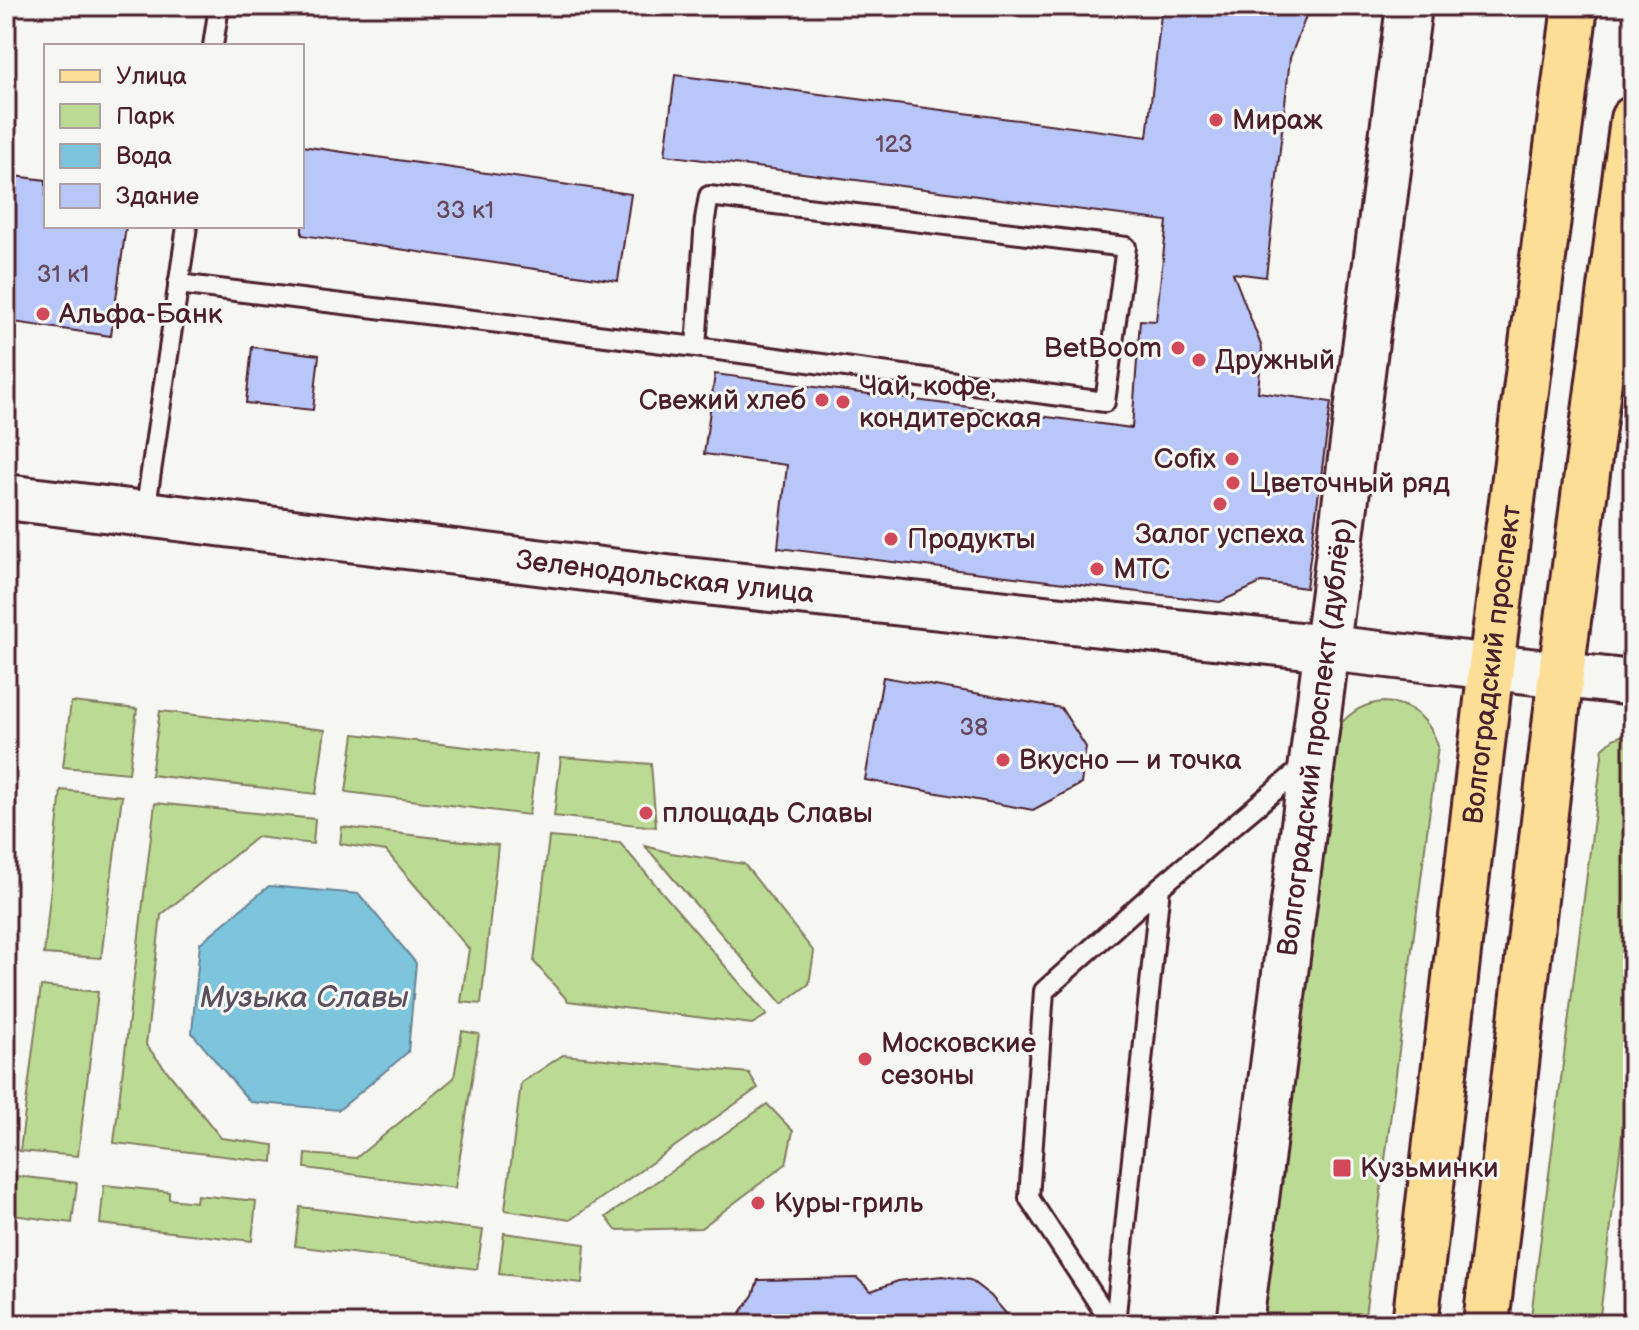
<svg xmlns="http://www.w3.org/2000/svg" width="1639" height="1330" viewBox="0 0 1639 1330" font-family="'Balsamiq Sans',sans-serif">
	<rect width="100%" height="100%" fill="#f6f6f2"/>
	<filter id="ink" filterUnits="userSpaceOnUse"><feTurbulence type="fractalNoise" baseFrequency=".0125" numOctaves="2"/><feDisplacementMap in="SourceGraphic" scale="16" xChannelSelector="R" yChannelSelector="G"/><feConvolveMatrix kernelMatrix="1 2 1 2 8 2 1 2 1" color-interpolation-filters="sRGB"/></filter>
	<g filter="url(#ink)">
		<g fill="#bbdb94" stroke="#827d60" stroke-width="2">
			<polygon points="71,702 137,709 129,773 63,767"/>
			<path d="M1384 702C1412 703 1430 720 1438 746L1364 1324H1263L1339 726C1351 711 1365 703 1384 702Z"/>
			<polygon points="160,711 325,730 316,794 151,775"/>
			<polygon points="1633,731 1633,1045 1599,1324 1530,1324 1603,748 1613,739"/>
			<polygon points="354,734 537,755 529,815 346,792"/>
			<polygon points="561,757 651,764 656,827 554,816"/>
			<polygon points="61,790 122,796 101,958 44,954"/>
			<polygon points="155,803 315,819 313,844 257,837 161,915 146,1045 221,1138 274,1145 273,1162 114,1143"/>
			<polygon points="342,827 498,845 481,1004 461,1002 469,949 386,851 340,844"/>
			<polygon points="549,837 620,843 767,1015 752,1024 568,1001 534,962"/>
			<polygon points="645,846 671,853 744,864 814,952 809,984 782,1004"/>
			<polygon points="41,986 98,992 78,1156 20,1151"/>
			<polygon points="462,1031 479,1034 455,1188 305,1168 306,1154 356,1158 454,1078"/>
			<polygon points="563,1055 749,1073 758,1088 570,1220 505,1210 521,1083"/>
			<polygon points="767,1104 793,1131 786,1164 701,1228 616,1230 606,1217"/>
			<polygon points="16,1176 77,1183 72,1223 12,1215"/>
			<polygon points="104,1185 169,1192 169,1199 196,1202 197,1195 256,1201 252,1241 100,1224"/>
			<polygon points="300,1207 483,1230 477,1269 295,1246"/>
			<polygon points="504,1233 585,1244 582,1283 499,1274"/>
		</g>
		<polygon fill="#7cc5dc" stroke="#688395" stroke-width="2" points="269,886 359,894 416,963 408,1052 339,1110 250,1102 192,1033 200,943"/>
		<g fill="#b9c7f8" stroke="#4a1f2b" stroke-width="2">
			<polygon points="1162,6 1310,6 1290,58 1266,277 1233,273 1262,348 1258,392 1331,402 1306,588 1263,582 1220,602 778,548 787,465 704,454 715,374 1132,428 1140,320 1156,321 1167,221 665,155 675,75 1147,137"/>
			<polygon points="302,146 631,194 618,281 302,235"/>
			<polygon points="6,175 46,180 46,226 126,226 111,336 6,321"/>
			<polygon points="252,347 319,355 313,410 246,403"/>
			<polygon points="883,677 1061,708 1086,747 1081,784 1033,810 865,780"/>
			<polygon points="942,1276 970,1280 991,1296 1015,1324 733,1324 753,1295 758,1280 857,1278 871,1291 898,1281"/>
		</g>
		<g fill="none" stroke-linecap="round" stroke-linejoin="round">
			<defs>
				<g id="service">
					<polyline points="213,46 219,6"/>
					<polyline points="178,284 696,347 705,219 709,196 1126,247 1105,402 696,347"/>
					<polyline points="145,513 187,226"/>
					<polyline points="1112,1324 1029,1198 1044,991 1160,887 1304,766"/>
					<polyline points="1115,1324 1160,887"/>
				</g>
				<g id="tertiary">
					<path id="s1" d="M6 497 667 578 1327 648 1633 683"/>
					<path id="s2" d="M1240 1324 1409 6"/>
				</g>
				<g id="primary">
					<path id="s3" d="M1415 1324 1491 666 1575 6"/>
					<polyline points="1486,1324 1561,674 1633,119"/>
				</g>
			</defs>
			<use href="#service" stroke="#4a1f2b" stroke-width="24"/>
			<use href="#tertiary" stroke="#4a1f2b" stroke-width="50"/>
			<use href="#primary" stroke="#4a1f2b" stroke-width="50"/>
			<use href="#service" stroke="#f6f6f2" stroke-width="18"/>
			<use href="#tertiary" stroke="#f6f6f2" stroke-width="44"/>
			<use href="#primary" stroke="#fcde96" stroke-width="44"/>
		</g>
	</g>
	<g fill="#d1495b" stroke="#f6f6f2" stroke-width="3">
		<circle cx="1216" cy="120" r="8"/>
		<circle cx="43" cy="314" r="8"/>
		<circle cx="1178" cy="348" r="8"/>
		<circle cx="1199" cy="360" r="8"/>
		<circle cx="822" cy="400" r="8"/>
		<circle cx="843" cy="402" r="8"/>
		<circle cx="1232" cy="459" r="8"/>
		<circle cx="1233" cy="483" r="8"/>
		<circle cx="1220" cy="504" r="8"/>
		<circle cx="891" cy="539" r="8"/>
		<circle cx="1097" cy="569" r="8"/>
		<circle cx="1003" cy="760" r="8"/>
		<circle cx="646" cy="813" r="8"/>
		<circle cx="865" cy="1059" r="8"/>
		<rect x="1332" y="1158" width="20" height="20" rx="4"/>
		<circle cx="758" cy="1203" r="8"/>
	</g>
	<g text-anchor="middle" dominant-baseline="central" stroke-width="6" stroke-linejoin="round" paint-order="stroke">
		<g font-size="24" fill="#66495e">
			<text x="894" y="144">123</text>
			<text x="465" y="210">33 к1</text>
			<text x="63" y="274">31 к1</text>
			<text x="974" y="727">38</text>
		</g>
		<g font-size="28" fill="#4a1f2b" stroke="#f6f6f2" text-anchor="start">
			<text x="1232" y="120">Мираж</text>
			<text x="59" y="314">Альфа-Банк</text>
			<text x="1162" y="348" text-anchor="end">BetBoom</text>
			<text x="1215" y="360">Дружный</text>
			<text x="859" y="386">Чай, кофе,<tspan x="859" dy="32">кондитерская</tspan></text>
			<text x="806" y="400" text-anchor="end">Свежий хлеб</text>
			<text x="1216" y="459" text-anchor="end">Cofix</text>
			<text x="1249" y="483">Цветочный ряд</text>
			<text x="1220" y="534" text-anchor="middle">Залог успеха</text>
			<text x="907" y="539">Продукты</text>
			<text x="1113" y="569">МТС</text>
			<text x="1019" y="760">Вкусно — и точка</text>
			<text x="662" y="813">площадь Славы</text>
			<text x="881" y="1043">Московские<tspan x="881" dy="32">сезоны</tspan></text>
			<text x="1360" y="1168">Кузьминки</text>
			<text x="774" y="1203">Куры-гриль</text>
		</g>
		<g font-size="28" fill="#4a1f2b" stroke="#f6f6f2">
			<text stroke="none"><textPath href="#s1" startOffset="664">Зеленодольская улица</textPath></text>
			<text stroke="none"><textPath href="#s3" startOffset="664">Волгоградский проспект</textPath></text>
			<text stroke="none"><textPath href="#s2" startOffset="592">Волгоградский проспект (дублёр)</textPath></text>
		</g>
		<g font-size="30" font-style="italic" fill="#595160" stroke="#f6f6f2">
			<text x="304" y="998">Музыка Славы</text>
		</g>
	</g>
	<rect width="1639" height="1330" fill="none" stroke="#f6f6f2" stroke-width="32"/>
	<rect x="16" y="16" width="1607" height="1298" fill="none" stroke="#4a1f2b" stroke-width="3" filter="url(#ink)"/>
	<rect x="44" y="44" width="260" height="184" fill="#f6f6f2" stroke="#b1a0a2" stroke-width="2"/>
	<rect x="60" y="70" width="40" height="12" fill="#fcde96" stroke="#b1a0a2" stroke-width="2"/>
	<text x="116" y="84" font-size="24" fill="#4a1f2b">Улица</text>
	<rect x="60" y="104" width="40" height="24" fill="#bbdb94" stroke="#b1a0a2" stroke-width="2"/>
	<text x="116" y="124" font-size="24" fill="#4a1f2b">Парк</text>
	<rect x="60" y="144" width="40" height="24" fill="#7cc5dc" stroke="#b1a0a2" stroke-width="2"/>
	<text x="116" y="164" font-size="24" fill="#4a1f2b">Вода</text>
	<rect x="60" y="184" width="40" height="24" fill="#b9c7f8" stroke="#b1a0a2" stroke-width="2"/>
	<text x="116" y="204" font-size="24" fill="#4a1f2b">Здание</text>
</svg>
